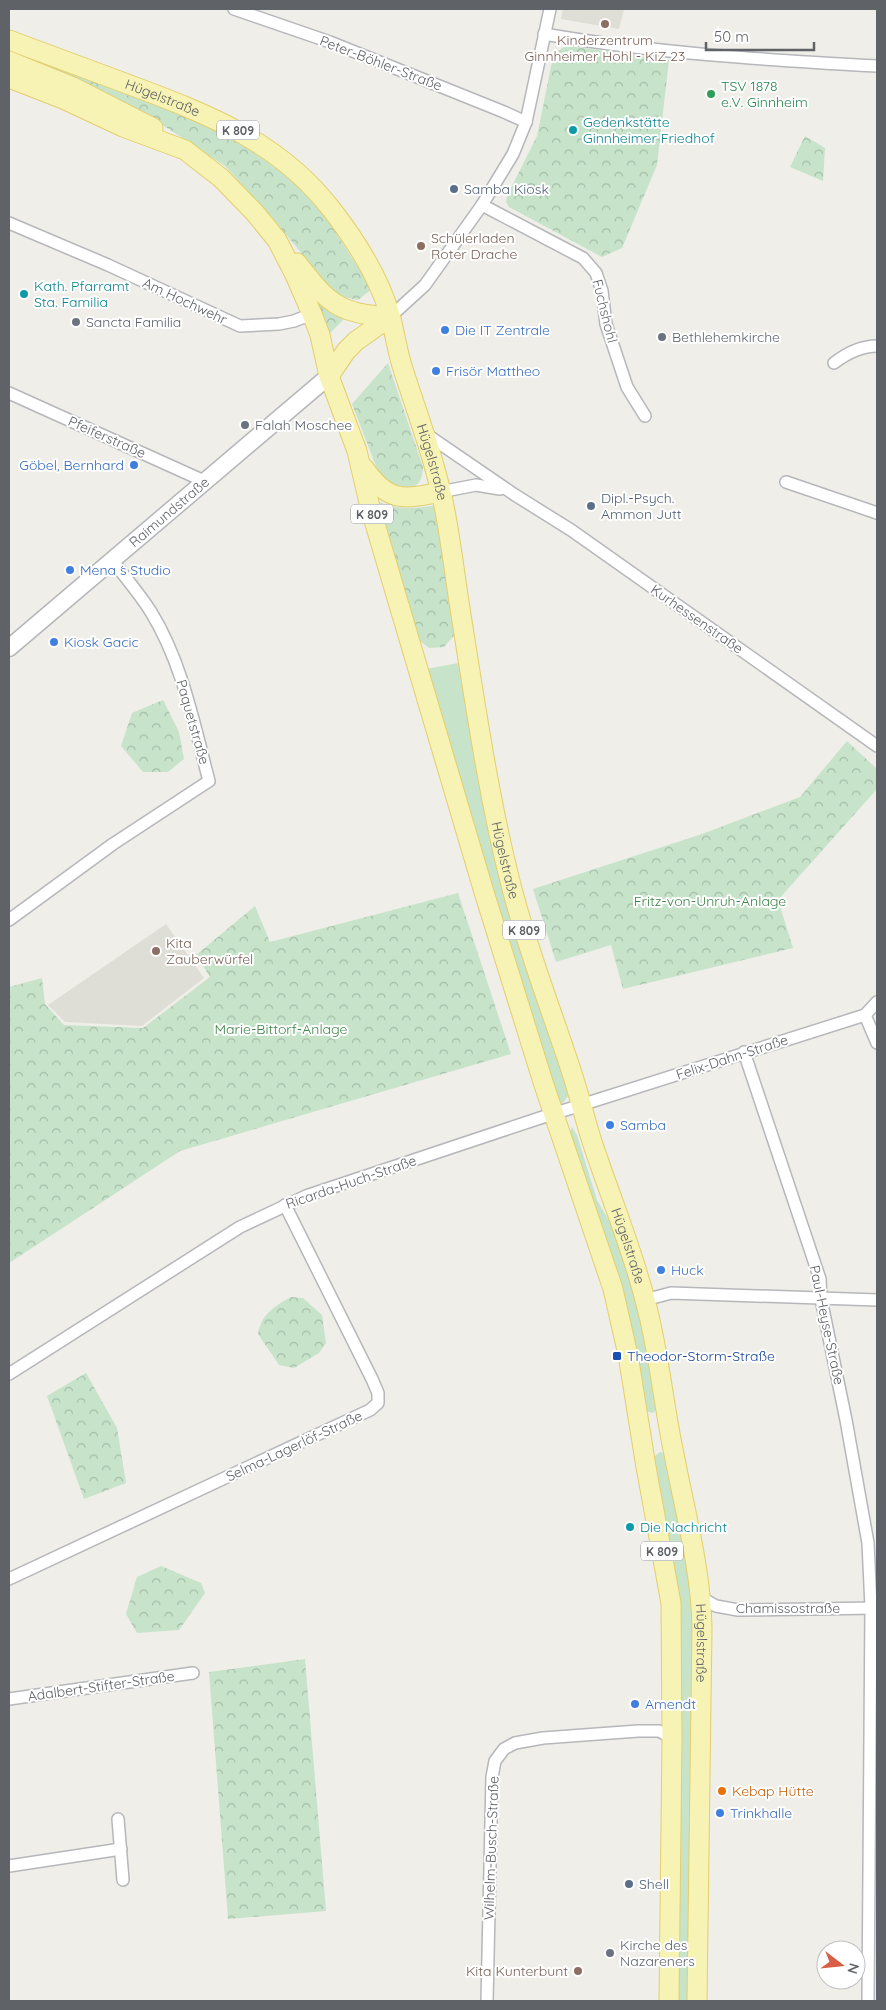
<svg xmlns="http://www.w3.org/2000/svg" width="886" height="2010" viewBox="0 0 886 2010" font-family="Quicksand,sans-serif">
	<defs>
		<pattern id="park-crowns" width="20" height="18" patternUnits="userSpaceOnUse" patternTransform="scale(1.25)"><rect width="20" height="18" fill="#c7e4ca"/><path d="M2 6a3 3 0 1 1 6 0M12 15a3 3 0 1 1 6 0" fill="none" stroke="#a5bca8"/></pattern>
	</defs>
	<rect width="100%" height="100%" fill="#efeee8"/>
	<g fill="#dfded6">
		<polygon points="563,9 624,9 619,29 561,19"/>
		<polygon points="166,924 204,978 142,1026 65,1022 48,1005"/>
	</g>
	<g fill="#c7e4ca">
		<polygon points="464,662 568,1086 569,1095 563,1103 559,1103 514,968 426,669"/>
		<polygon points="572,1127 577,1135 597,1200 613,1228 639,1305 658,1407 653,1413 645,1411 569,1135"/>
		<polygon points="660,1452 665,1453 695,1597 693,2001 676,2001 679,1602 654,1457"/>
	</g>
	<g fill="url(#park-crowns)">
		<polygon points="569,46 669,60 657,165 622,248 602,257 509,207 506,202 507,196 537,136 553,57 562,48"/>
		<polygon points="40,60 185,114 260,152 291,177 325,216 372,289 358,300 344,297 332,291 315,276 302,254 271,216 225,166 149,116 29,61"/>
		<polygon points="805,136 825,148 823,181 790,167"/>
		<polygon points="315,300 346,317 328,335"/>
		<path d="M388 363 423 467C422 482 418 487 403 491L381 479 352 404Z"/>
		<path d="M376 500C394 510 416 509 436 505L457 632 444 647 429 648 416 638Z"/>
		<polygon points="163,700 179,732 184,759 168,772 143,772 121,746 132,713"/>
		<polygon points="847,741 877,769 877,789 778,900 793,948 623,989 611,945 556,962 533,889 702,834 800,797"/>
		<polygon points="458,893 511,1054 180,1151 9,1263 9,987 42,978 45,1004 64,1025 143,1028 210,977 196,955 255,906 270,942"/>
		<path d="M291 1297 303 1298 322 1315 326 1343 319 1353 294 1368 279 1365 258 1334C262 1313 274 1307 291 1297Z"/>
		<polygon points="86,1373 117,1428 126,1483 84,1499 47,1396"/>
		<polygon points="161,1566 201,1583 205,1593 179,1630 137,1633 126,1614 137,1577"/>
		<polygon points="305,1659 326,1911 228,1919 209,1672"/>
	</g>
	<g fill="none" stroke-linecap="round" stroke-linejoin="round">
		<defs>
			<g id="street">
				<polyline points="234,9 330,42 504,112 526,122"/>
				<path d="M544 34C654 53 766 60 877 66"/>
				<polyline points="482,205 583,258 596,273 602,291 606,324 627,387 645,416"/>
				<polyline points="9,223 108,265 240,326 279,324 294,321 312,314"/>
				<polyline points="390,317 425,285 482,205 513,154 526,122 550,9"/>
				<path d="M834 363C847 353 861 346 877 346"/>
				<polyline points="9,393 204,481"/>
				<polyline points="426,434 515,495 571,530 877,746"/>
				<polyline points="786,482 877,513"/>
				<polyline points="440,492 476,485 500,489"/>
				<path d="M9 920 113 844 209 781C194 724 182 662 151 612 139 593 125 577 112 560"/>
				<polyline points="865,1015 877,1043"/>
				<polyline points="744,1052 820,1279 821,1299 846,1420 868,1543 871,1607 868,2001"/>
				<polyline points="645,1300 671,1293 877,1300"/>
				<polyline points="9,1374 240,1227 306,1196 540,1118 865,1015 877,1002"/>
				<polyline points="9,1579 370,1410 378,1403 378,1393 372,1379 285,1205"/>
				<polyline points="702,1598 716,1606 738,1610 877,1608"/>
				<polyline points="9,1699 193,1673"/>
				<polyline points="118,1819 123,1880"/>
				<polyline points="9,1866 121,1849"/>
				<polyline points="487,2001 492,1777 495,1761 504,1749 515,1743 543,1738 638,1731 659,1731 672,1738"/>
			</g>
			<g id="secondary">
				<path id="s1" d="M9 648 329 376"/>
			</g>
			<g id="primary">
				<path id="s2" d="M9 40C49 55 90 70 130 85 208 114 280 142 332 210 356 241 379 277 390 315 395 333 397 351 403 369 418 416 436 463 445 511 452 548 456 585 462 621 476 709 489 799 511 885 527 948 551 1009 571 1070 581 1100 587 1130 598 1159 614 1206 633 1252 645 1300 659 1350 663 1403 674 1454 685 1512 701 1569 702 1628L697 2001"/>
				<polyline points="9,61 73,87 153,128"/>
				<polyline points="9,78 63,99 123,127 185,150 221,178 255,213 277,240 295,275 312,314 320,335 329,376 357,451 370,507 484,892 543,1082 613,1289 628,1355 646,1467 671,1603 672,1738 669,2001"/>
				<path d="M297 263C329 304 337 313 390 317"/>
				<polyline points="329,376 346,351 356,341 390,317"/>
				<path d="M364 468C387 502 403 500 440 492"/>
			</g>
		</defs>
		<use href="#street" stroke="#b5b7bb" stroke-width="14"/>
		<use href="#secondary" stroke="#b4b6ba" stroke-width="19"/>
		<use href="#primary" stroke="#e3ce6d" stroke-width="21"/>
		<use href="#street" stroke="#fff" stroke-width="11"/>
		<use href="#secondary" stroke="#fff" stroke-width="16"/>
		<use href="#primary" stroke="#f7f3b5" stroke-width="19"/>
	</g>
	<g fill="#8d6e63" stroke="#fff" stroke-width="2">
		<circle cx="605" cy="24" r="5"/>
		<circle cx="421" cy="246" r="5"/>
		<circle cx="156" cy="951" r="5"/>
		<circle cx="578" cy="1971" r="5"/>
	</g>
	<circle fill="#2e9e5b" stroke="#fff" stroke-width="2" cx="711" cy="94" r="5"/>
	<g fill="#0f9aa8" stroke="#fff" stroke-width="2">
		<circle cx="573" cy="130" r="5"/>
		<circle cx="24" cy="294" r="5"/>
		<circle cx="630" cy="1527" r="5"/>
	</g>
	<g fill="#5c6f8a" stroke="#fff" stroke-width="2">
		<circle cx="454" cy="189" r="5"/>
		<circle cx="591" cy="506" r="5"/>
		<circle cx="629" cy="1884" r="5"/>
	</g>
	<g fill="#6b7280" stroke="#fff" stroke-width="2">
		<circle cx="76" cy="322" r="5"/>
		<circle cx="662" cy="337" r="5"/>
		<circle cx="245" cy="425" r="5"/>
		<circle cx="610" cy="1953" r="5"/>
	</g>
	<g fill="#3f7fe0" stroke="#fff" stroke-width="2">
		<circle cx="445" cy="330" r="5"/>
		<circle cx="436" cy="371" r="5"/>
		<circle cx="134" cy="465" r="5"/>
		<circle cx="70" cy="570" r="5"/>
		<circle cx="54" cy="642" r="5"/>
		<circle cx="610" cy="1125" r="5"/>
		<circle cx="661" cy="1270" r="5"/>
		<circle cx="635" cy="1704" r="5"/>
		<circle cx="720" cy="1813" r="5"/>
	</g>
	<rect fill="#1a4fb4" stroke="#fff" stroke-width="2" x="612" y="1351" width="10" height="10" rx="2.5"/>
	<circle fill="#e8710a" stroke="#fff" stroke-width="2" cx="722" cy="1791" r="5"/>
	<g text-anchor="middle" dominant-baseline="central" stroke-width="4" stroke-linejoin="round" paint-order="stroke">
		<g fill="#fff" stroke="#8f9194" stroke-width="1">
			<rect x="217" y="120.5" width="42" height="19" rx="4"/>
			<rect x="351" y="504.5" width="42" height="19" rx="4"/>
			<rect x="503" y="920.5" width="42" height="19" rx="4"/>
			<rect x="641" y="1541.5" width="42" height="19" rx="4"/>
		</g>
		<g font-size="12" font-weight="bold" fill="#5f6266">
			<text x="238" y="130">K 809</text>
			<text x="372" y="514">K 809</text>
			<text x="524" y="930">K 809</text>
			<text x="662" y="1551">K 809</text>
		</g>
		<g font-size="14" fill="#785e54" stroke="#fff" text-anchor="start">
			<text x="605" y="40" text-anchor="middle">Kinderzentrum<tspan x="605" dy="16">Ginnheimer Hohl - KiZ 23</tspan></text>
			<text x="431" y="238">Schülerladen<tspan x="431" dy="16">Roter Drache</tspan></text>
			<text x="166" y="943">Kita<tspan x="166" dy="16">Zauberwürfel</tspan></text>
			<text x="568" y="1971" text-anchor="end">Kita Kunterbunt</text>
		</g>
		<g font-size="14" fill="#5f6266" stroke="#fff">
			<text transform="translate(381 63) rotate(21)">Peter-Böhler-Straße</text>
			<text stroke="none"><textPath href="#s2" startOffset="164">Hügelstraße</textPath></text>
			<text transform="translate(185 301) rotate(25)">Am Hochwehr</text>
			<text transform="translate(605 311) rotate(76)">Fuchshohl</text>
			<text transform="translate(107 437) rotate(24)">Pfeiferstraße</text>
			<text stroke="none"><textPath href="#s2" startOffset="644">Hügelstraße</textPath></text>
			<text stroke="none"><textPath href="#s1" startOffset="210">Raimundstraße</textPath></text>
			<text transform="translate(697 619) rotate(35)">Kurhessenstraße</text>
			<text transform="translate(193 722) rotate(74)">Paquetstraße</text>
			<text stroke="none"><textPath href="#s2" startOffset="1049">Hügelstraße</textPath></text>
			<text transform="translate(732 1057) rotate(-18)">Felix-Dahn-Straße</text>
			<text transform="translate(351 1182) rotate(-19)">Ricarda-Huch-Straße</text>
			<text stroke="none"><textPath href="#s2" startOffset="1454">Hügelstraße</textPath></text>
			<text transform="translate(827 1325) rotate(78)">Paul-Heyse-Straße</text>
			<text transform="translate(294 1446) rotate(-25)">Selma-Lagerlöf-Straße</text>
			<text x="788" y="1608">Chamissostraße</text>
			<text stroke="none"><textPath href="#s2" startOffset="1859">Hügelstraße</textPath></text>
			<text transform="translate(101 1686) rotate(-8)">Adalbert-Stifter-Straße</text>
			<text transform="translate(491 1848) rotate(-88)">Wilhelm-Busch-Straße</text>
		</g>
		<g font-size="14" fill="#27864d" stroke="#fff" text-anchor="start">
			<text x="721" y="86">TSV 1878<tspan x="721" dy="16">e.V. Ginnheim</tspan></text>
		</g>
		<g font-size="14" fill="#0d838f" stroke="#fff" text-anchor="start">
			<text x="583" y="122">Gedenkstätte<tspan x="583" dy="16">Ginnheimer Friedhof</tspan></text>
			<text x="34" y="286">Kath. Pfarramt<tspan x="34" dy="16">Sta. Familia</tspan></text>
			<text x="640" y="1527">Die Nachricht</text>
		</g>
		<g font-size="14" fill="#4e5e75" stroke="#fff" text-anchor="start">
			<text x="464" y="189">Samba Kiosk</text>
			<text x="601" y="498">Dipl.-Psych.<tspan x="601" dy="16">Ammon Jutt</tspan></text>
			<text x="639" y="1884">Shell</text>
		</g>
		<g font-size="14" fill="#5b616d" stroke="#fff" text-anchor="start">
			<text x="86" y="322">Sancta Familia</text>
			<text x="672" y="337">Bethlehemkirche</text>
			<text x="255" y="425">Falah Moschee</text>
			<text x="620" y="1945">Kirche des<tspan x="620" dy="16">Nazareners</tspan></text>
		</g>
		<g font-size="14" fill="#366cbe" stroke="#fff" text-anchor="start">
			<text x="455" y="330">Die IT Zentrale</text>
			<text x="446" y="371">Frisör Mattheo</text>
			<text x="124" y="465" text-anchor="end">Göbel, Bernhard</text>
			<text x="80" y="570">Mena ́s Studio</text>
			<text x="64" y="642">Kiosk Gacic</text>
			<text x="620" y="1125">Samba</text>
			<text x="671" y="1270">Huck</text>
			<text x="645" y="1704">Amendt</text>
			<text x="730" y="1813">Trinkhalle</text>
		</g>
		<g font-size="14" fill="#40844a" stroke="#fff">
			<text x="710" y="901">Fritz-von-Unruh-Anlage</text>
			<text x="281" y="1029">Marie-Bittorf-Anlage</text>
		</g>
		<g font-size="14" fill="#164399" stroke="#fff" text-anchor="start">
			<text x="627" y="1356">Theodor-Storm-Straße</text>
		</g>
		<g font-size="14" fill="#c56008" stroke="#fff" text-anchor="start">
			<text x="732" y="1791">Kebap Hütte</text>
		</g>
	</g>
	<rect width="886" height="2010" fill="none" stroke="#5f6266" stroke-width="20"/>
	<g transform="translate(841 1965) rotate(106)"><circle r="24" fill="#ffffff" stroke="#bfc0c2"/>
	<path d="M0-4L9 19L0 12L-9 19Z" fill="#d85f46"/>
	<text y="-8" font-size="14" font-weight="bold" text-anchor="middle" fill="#5f6266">N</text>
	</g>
	<path d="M706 42v8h108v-8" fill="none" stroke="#5f6266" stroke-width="2.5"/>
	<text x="714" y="42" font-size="15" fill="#5f6266" stroke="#ffffff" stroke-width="4" paint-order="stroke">50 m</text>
</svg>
